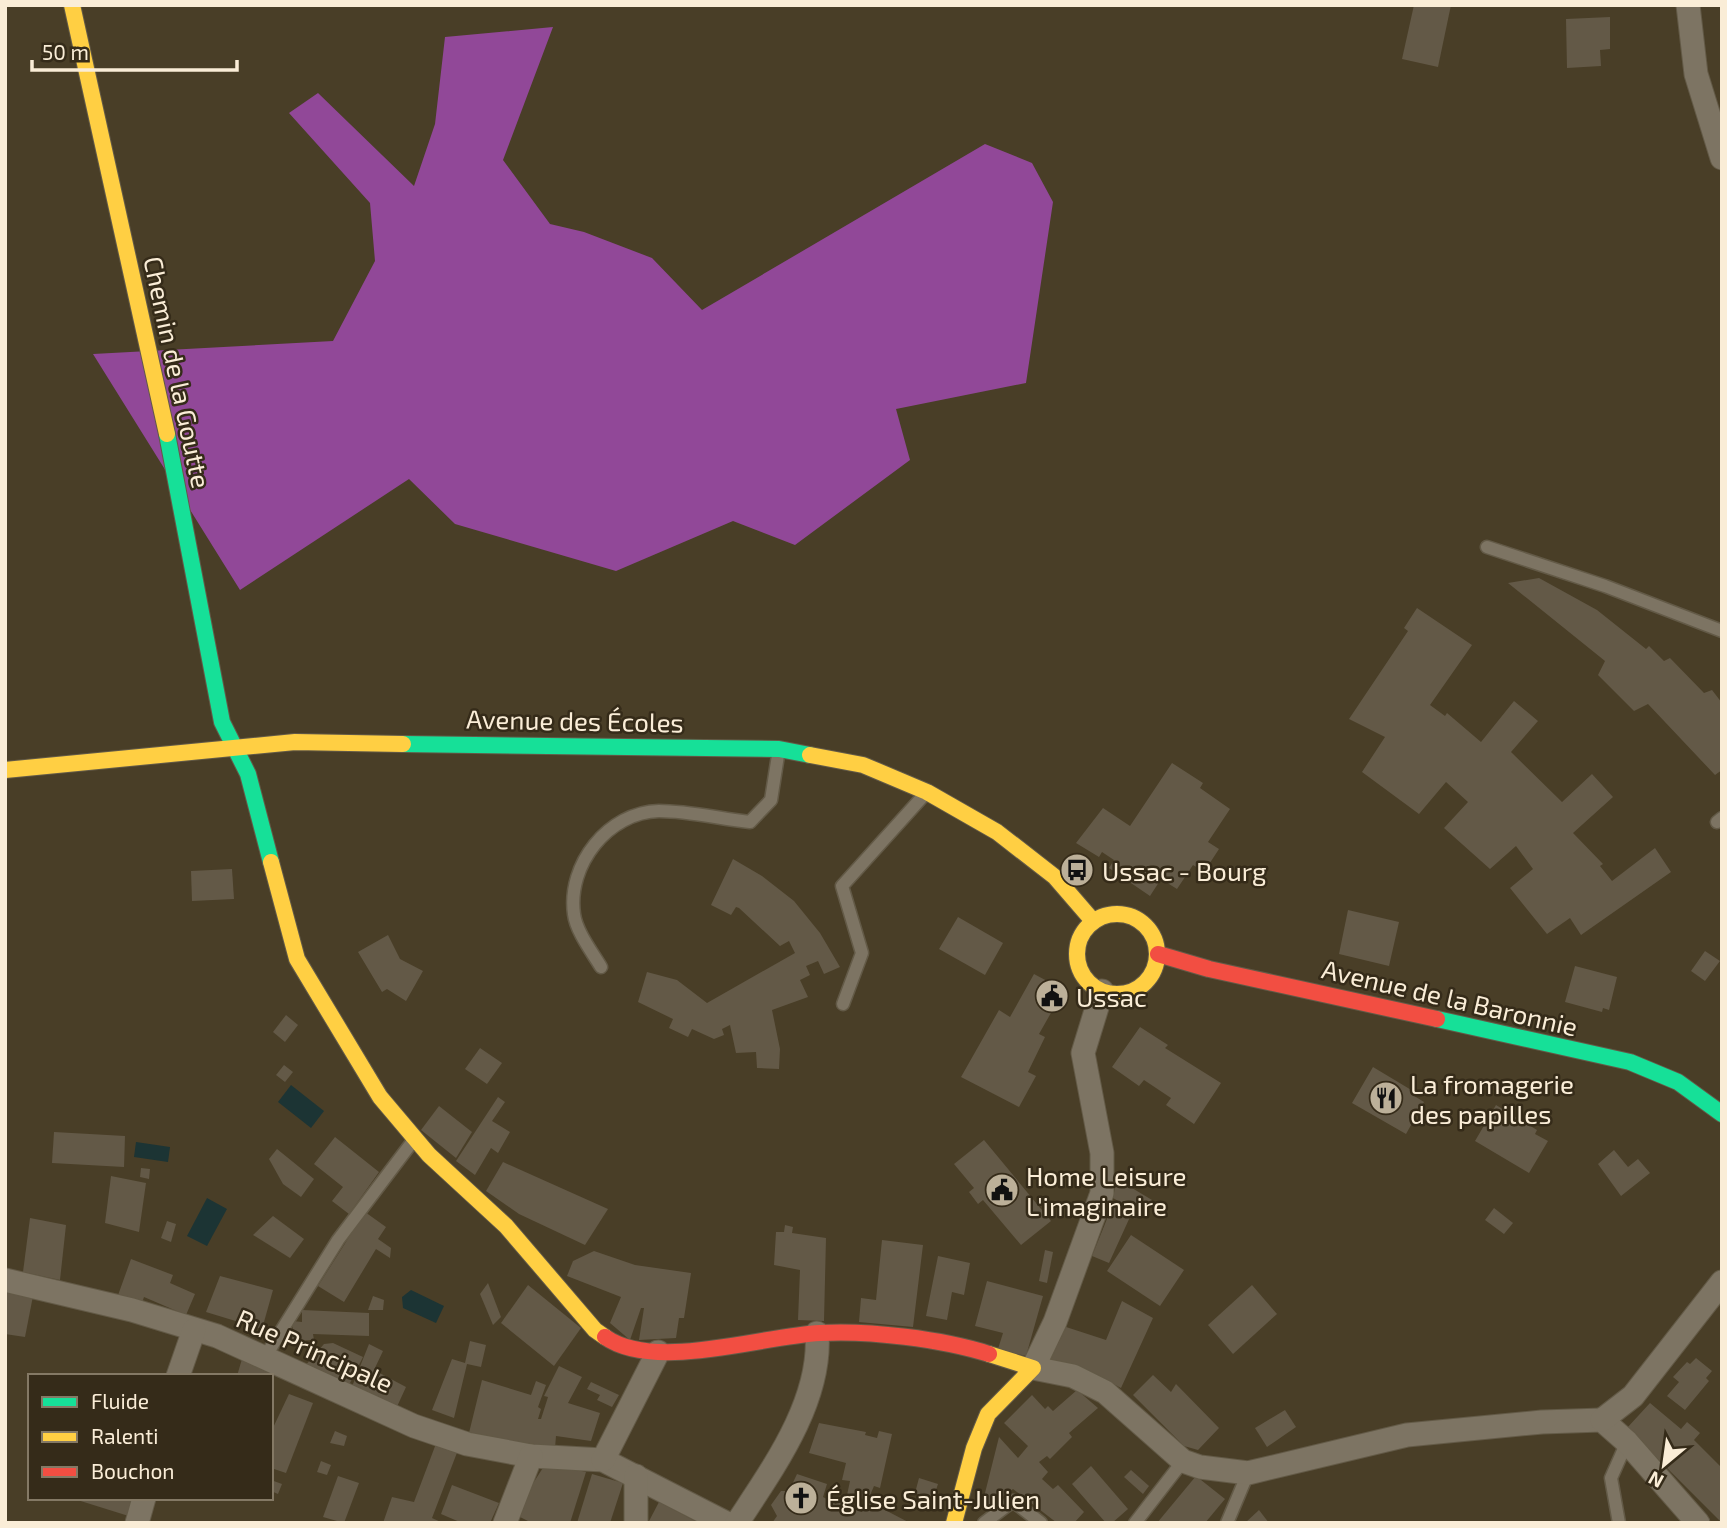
<svg xmlns="http://www.w3.org/2000/svg" width="1727" height="1528" viewBox="0 0 1727 1528" font-family="'Exo 2',sans-serif">
	<rect width="100%" height="100%" fill="#493e27"/>
	<polygon fill="#914898" points="553,27 503,160 550,224 584,232 652,258 702,310 985,144 1032,163 1053,202 1026,383 896,409 910,460 795,545 733,521 616,571 455,524 409,479 240,590 93,354 333,341 375,261 370,203 289,113 318,93 414,186 435,124 445,37"/>
	<g fill="#1c3434">
		<polygon points="291,1085 324,1111 311,1128 278,1102"/>
		<polygon points="136,1142 170,1147 168,1162 134,1157"/>
		<polygon points="207,1198 227,1209 207,1246 187,1236"/>
		<polygon points="411,1290 444,1306 436,1323 403,1308 402,1297"/>
	</g>
	<g fill="#635947">
		<polygon points="1414,5 1451,5 1438,67 1402,59"/>
		<polygon points="1610,17 1610,49 1600,50 1601,66 1567,68 1566,19"/>
		<polygon points="1539,578 1597,610 1646,649 1649,646 1664,661 1670,658 1704,693 1712,690 1722,703 1722,770 1715,775 1648,704 1634,711 1598,675 1605,661 1508,583"/>
		<polygon points="1417,608 1472,645 1430,705 1445,716 1447,713 1481,742 1514,701 1538,721 1511,752 1562,802 1592,774 1613,797 1573,833 1603,864 1600,866 1612,881 1655,848 1671,872 1581,935 1570,918 1547,934 1510,888 1533,869 1516,846 1490,869 1444,828 1468,802 1446,782 1419,814 1362,772 1385,737 1349,719 1408,631 1404,628"/>
		<polygon points="1172,763 1203,783 1200,788 1230,809 1208,842 1219,849 1204,872 1193,865 1177,889 1161,879 1150,896 1109,868 1114,860 1102,852 1099,857 1076,843 1103,808 1130,826"/>
		<polygon points="733,859 762,876 794,901 820,933 840,967 824,974 818,961 806,966 810,975 800,980 808,997 772,1010 780,1049 779,1069 757,1068 756,1052 736,1053 730,1025 722,1029 724,1035 714,1039 692,1029 688,1037 669,1028 673,1019 638,1002 647,972 677,980 707,1003 795,953 789,941 780,946 739,908 736,907 731,915 711,905"/>
		<polygon points="232,869 234,899 192,901 191,871"/>
		<polygon points="1348,910 1399,922 1389,966 1339,954"/>
		<polygon points="958,917 1003,943 985,975 939,949"/>
		<polygon points="388,935 400,959 423,971 406,1001 387,989 382,992 358,952"/>
		<polygon points="1705,951 1720,961 1705,981 1691,971"/>
		<polygon points="1575,966 1617,977 1609,1010 1603,1008 1602,1012 1565,1002"/>
		<polygon points="1034,974 1064,990 1039,1034 1045,1037 1028,1072 1036,1076 1019,1107 961,1077 999,1010 1010,1017"/>
		<polygon points="286,1015 298,1025 285,1042 273,1032"/>
		<polygon points="1140,1027 1168,1045 1165,1048 1221,1083 1194,1124 1166,1105 1171,1098 1144,1080 1139,1086 1112,1067"/>
		<polygon points="480,1048 502,1063 487,1084 465,1069"/>
		<polygon points="284,1065 293,1072 285,1082 276,1075"/>
		<polygon points="1373,1067 1413,1091 1411,1094 1424,1102 1406,1134 1352,1103"/>
		<polygon points="498,1097 505,1102 492,1121 510,1132 498,1153 491,1148 475,1175 456,1161"/>
		<polygon points="1496,1105 1537,1130 1535,1134 1548,1141 1529,1173 1475,1141"/>
		<polygon points="439,1106 472,1132 456,1158 421,1130"/>
		<polygon points="54,1132 125,1136 124,1167 52,1163"/>
		<polygon points="335,1137 379,1172 349,1214 332,1201 343,1187 314,1164"/>
		<polygon points="984,1140 1051,1221 1021,1245 983,1200 978,1204 969,1192 974,1188 954,1164"/>
		<polygon points="277,1149 314,1179 301,1197 283,1184 269,1159"/>
		<polygon points="1614,1150 1628,1167 1638,1159 1650,1173 1621,1196 1598,1164"/>
		<polygon points="503,1162 608,1209 585,1245 519,1214 486,1191"/>
		<polygon points="141,1168 150,1169 149,1179 140,1177"/>
		<polygon points="111,1176 146,1183 139,1232 105,1223"/>
		<polygon points="1117,1179 1152,1200 1142,1215 1113,1198"/>
		<polygon points="1113,1204 1137,1215 1135,1219 1130,1217 1109,1263 1092,1256"/>
		<polygon points="1494,1208 1513,1223 1504,1234 1485,1220"/>
		<polygon points="365,1212 386,1227 378,1239 391,1248 390,1258 376,1249 344,1302 318,1286"/>
		<polygon points="273,1216 304,1239 290,1258 253,1235"/>
		<polygon points="30,1218 66,1225 60,1280 23,1272"/>
		<polygon points="167,1221 176,1224 171,1242 161,1238"/>
		<polygon points="785,1225 793,1227 792,1233 826,1238 824,1321 798,1320 800,1270 774,1265 776,1232 784,1232"/>
		<polygon points="1131,1235 1184,1270 1160,1306 1107,1271"/>
		<polygon points="882,1240 923,1245 913,1327 859,1322 861,1298 876,1300"/>
		<polygon points="1045,1250 1053,1252 1047,1283 1039,1281"/>
		<polygon points="594,1251 635,1265 691,1273 684,1318 679,1318 676,1338 639,1340 644,1308 641,1308 630,1340 610,1323 621,1297 567,1276 573,1261"/>
		<polygon points="938,1256 970,1263 964,1295 952,1292 947,1320 926,1316"/>
		<polygon points="131,1259 173,1275 170,1283 195,1294 186,1315 144,1297 141,1306 117,1298"/>
		<polygon points="220,1276 273,1290 262,1329 206,1312"/>
		<polygon points="987,1281 1043,1296 1026,1356 998,1349 1003,1333 975,1326"/>
		<polygon points="488,1283 501,1317 493,1325 480,1294"/>
		<polygon points="528,1285 581,1328 554,1366 501,1323"/>
		<polygon points="1252,1285 1277,1314 1233,1354 1208,1325"/>
		<polygon points="6,1292 33,1296 25,1337 5,1334"/>
		<polygon points="373,1296 384,1300 383,1310 368,1310"/>
		<polygon points="1122,1301 1153,1318 1121,1388 1087,1370 1085,1373 1049,1362 1063,1326 1106,1340"/>
		<polygon points="302,1310 369,1313 369,1336 313,1334 314,1340 292,1341 293,1321 302,1322"/>
		<polygon points="470,1341 486,1345 481,1367 467,1364 454,1418 432,1410 452,1359 465,1363"/>
		<polygon points="333,1343 363,1357 348,1387 305,1366 324,1344"/>
		<polygon points="369,1344 383,1351 374,1370 406,1387 395,1411 351,1389"/>
		<polygon points="244,1352 273,1363 269,1376 237,1376"/>
		<polygon points="1696,1358 1712,1371 1706,1378 1709,1381 1685,1410 1667,1396 1679,1382 1673,1377 1687,1362 1690,1364"/>
		<polygon points="559,1366 582,1377 568,1403 600,1413 591,1441 556,1436 555,1448 468,1437 482,1380 531,1395 536,1381 546,1385 538,1407 541,1409 538,1419 541,1419 548,1397 544,1396"/>
		<polygon points="1153,1375 1171,1392 1176,1384 1219,1428 1198,1450 1184,1446 1133,1395"/>
		<polygon points="591,1382 619,1395 612,1407 597,1400 600,1395 587,1389"/>
		<polygon points="1077,1390 1098,1408 1069,1433 1072,1437 1050,1459 1047,1456 1039,1462 1048,1472 1042,1479 1053,1489 1058,1485 1084,1512 1074,1523 1057,1523 1013,1489 989,1507 983,1501 999,1437 1018,1458 1028,1446 1004,1423 1032,1395 1045,1409 1048,1406 1053,1411"/>
		<polygon points="289,1394 313,1403 286,1473 271,1468 271,1432"/>
		<polygon points="1650,1403 1681,1429 1687,1422 1700,1433 1694,1440 1722,1468 1722,1523 1627,1428"/>
		<polygon points="1285,1410 1296,1427 1267,1447 1255,1428"/>
		<polygon points="819,1423 866,1432 865,1435 877,1438 879,1431 892,1434 880,1488 874,1486 868,1500 847,1495 850,1481 842,1480 846,1463 809,1453"/>
		<polygon points="335,1431 347,1436 344,1446 330,1443"/>
		<polygon points="437,1441 458,1450 432,1518 443,1523 383,1523 392,1497 414,1502"/>
		<polygon points="321,1461 331,1465 327,1475 317,1472"/>
		<polygon points="546,1463 586,1472 570,1523 532,1523 520,1517 532,1485"/>
		<polygon points="1091,1466 1128,1509 1112,1523 1106,1523 1072,1484"/>
		<polygon points="1131,1470 1149,1486 1143,1494 1124,1477"/>
		<polygon points="592,1474 623,1483 610,1523 577,1523"/>
		<polygon points="797,1474 827,1484 823,1497 836,1504 840,1499 862,1512 866,1500 910,1523 772,1523 777,1516 771,1505 781,1491 789,1491"/>
		<polygon points="338,1476 359,1483 344,1523 323,1517"/>
		<polygon points="1196,1476 1225,1499 1205,1523 1157,1523"/>
		<polygon points="919,1478 938,1484 933,1499 915,1493"/>
		<polygon points="271,1480 282,1484 278,1494 271,1491"/>
		<polygon points="452,1485 499,1503 490,1523 462,1523 441,1514"/>
		<polygon points="71,1498 139,1498 135,1518"/>
		<polygon points="659,1502 699,1523 648,1523"/>
		<polygon points="1259,1510 1269,1523 1245,1523"/>
	</g>
	<g fill="none" stroke-linecap="round" stroke-linejoin="round">
		<defs>
			<g id="lane">
				<polyline points="1487,547 1605,586 1722,631"/>
				<polyline points="1717,822 1722,818"/>
				<path d="M601 967C592 952 576 931 574 914 567 865 608 812 659 811 689 811 721 819 750 822L771 800 779 749"/>
				<polyline points="843,1004 862,953 842,886 925,794"/>
				<polyline points="265,1357 338,1240 413,1141"/>
				<polyline points="984,1523 1013,1501 1041,1523"/>
				<polyline points="1135,1523 1183,1461"/>
				<polyline points="1227,1523 1248,1473"/>
				<polyline points="1619,1523 1611,1478 1627,1442"/>
			</g>
			<g id="street">
				<polyline points="1688,5 1696,74 1722,158"/>
				<polyline points="1102,991 1083,1053 1102,1153 1102,1193 1055,1322 1033,1368 1073,1376 1105,1392 1183,1461 1200,1467 1248,1473 1407,1435 1542,1422 1602,1420 1627,1442 1698,1523"/>
				<polyline points="5,1280 132,1310 217,1336 414,1426 467,1444 531,1456 603,1460 726,1523"/>
				<polyline points="178,1376 194,1330"/>
				<polyline points="1602,1420 1633,1396 1722,1282"/>
				<polyline points="603,1460 658,1352"/>
				<polyline points="137,1523 144,1498"/>
				<polyline points="505,1523 531,1456"/>
				<polyline points="636,1523 636,1476"/>
				<path d="M737 1523C773 1468 822 1401 817 1333"/>
			</g>
			<g id="fast">
				<polyline points="167,434 222,722 248,774 271,862"/>
				<polyline points="403,744 779,749 810,755"/>
				<polyline points="1437,1019 1630,1062 1678,1082 1722,1114"/>
			</g>
			<g id="slow">
				<polyline points="72,5 167,434"/>
				<polyline points="810,755 863,765 927,792 997,832 1055,877 1093,921"/>
				<polyline points="5,770 295,742 403,744"/>
				<polyline points="271,862 297,959 380,1097 429,1155 506,1226 595,1330 605,1337"/>
				<circle cx="1117" cy="954" r="40"/>
				<polyline points="954,1523 974,1448 988,1414 1033,1368 989,1354"/>
			</g>
			<g id="jam">
				<polyline points="1158,954 1209,969 1437,1019"/>
				<path d="M605 1337C655 1372 761 1336 820 1333 868 1330 942 1339 989 1354"/>
			</g>
		</defs>
		<use href="#lane" stroke="#635a47" stroke-width="15"/>
		<use href="#street" stroke="#635a47" stroke-width="25"/>
		<use href="#fast" stroke="#635a47" stroke-width="18"/>
		<use href="#slow" stroke="#635a47" stroke-width="18"/>
		<use href="#jam" stroke="#635a47" stroke-width="18"/>
		<use href="#lane" stroke="#7d7463" stroke-width="12"/>
		<use href="#street" stroke="#7d7463" stroke-width="23"/>
		<use href="#fast" stroke="#16e098" stroke-width="16"/>
		<use href="#slow" stroke="#ffcf43" stroke-width="16"/>
		<use href="#jam" stroke="#f24e42" stroke-width="16"/>
	</g>
	<defs>
		<symbol id="bus-disc" viewBox="-11 -11 22 22"><circle r="9.5" fill="#bcb099" stroke="#352b19"/><path d="M-5-6H5V4H4V6H2V4H-2V6H-4V4H-5ZM-3.5-4V0h7V-4ZM-3.5 1.2v1.5H-2V1.2ZM2 1.2v1.5H3.5V1.2Z" fill="#111"/></symbol>
		<symbol id="civic-disc" viewBox="-11 -11 22 22"><circle r="9.5" fill="#bcb099" stroke="#352b19"/><path d="M-.6-6.5H3V-4.5H.6V-3L4-1V1h2V6H-6V1h2V-1L-.6-3ZM-1.2 2.5V6h2.4V2.5Z" fill="#111"/></symbol>
		<symbol id="restaurant-disc" viewBox="-11 -11 22 22"><circle r="9.5" fill="#bcb099" stroke="#352b19"/><path d="M-5-6h1v4h1v-4h1v4h1v-4h1v5L-1.5 .5V6h-2V.5L-5-1ZM5-6V6H3V1.5H1.5Q1.5-4 5-6Z" fill="#111"/></symbol>
		<symbol id="church-disc" viewBox="-11 -11 22 22"><circle r="9.5" fill="#bcb099" stroke="#352b19"/><path d="M-1.2-6h2.4v3.5h3.3v2.4h-3.3V6h-2.4V-.1h-3.3v-2.4h3.3Z" fill="#111"/></symbol>
	</defs>
	<g fill-rule="evenodd">
		<use href="#bus-disc" x="1058" y="851" width="38" height="38"/>
		<use href="#civic-disc" x="1033" y="977" width="38" height="38"/>
		<use href="#restaurant-disc" x="1367" y="1079" width="38" height="38"/>
		<use href="#civic-disc" x="983" y="1171" width="38" height="38"/>
		<use href="#church-disc" x="782" y="1479" width="38" height="38"/>
	</g>
	<g text-anchor="middle" dominant-baseline="central" stroke-width="5" stroke-linejoin="round" paint-order="stroke">
		<g font-size="26" fill="#faedd7" stroke="#352b19">
			<text transform="translate(178 372) rotate(78)">Chemin de la Goutte</text>
			<text transform="translate(575 720) rotate(1)">Avenue des Écoles</text>
			<text transform="translate(1450 997) rotate(13)">Avenue de la Baronnie</text>
			<text transform="translate(315 1350) rotate(24)">Rue Principale</text>
		</g>
		<g font-size="26" fill="#faedd7" stroke="#352b19" text-anchor="start">
			<text x="1102" y="870">Ussac - Bourg</text>
			<text x="1076" y="996">Ussac</text>
			<text x="1410" y="1083">La fromagerie<tspan x="1410" dy="30">des papilles</tspan></text>
			<text x="1026" y="1175">Home Leisure<tspan x="1026" dy="30">L'imaginaire</tspan></text>
			<text x="826" y="1498">Église Saint-Julien</text>
		</g>
	</g>
	<rect width="1727" height="1528" fill="none" stroke="#faedd7" stroke-width="14"/>
	<rect x="28" y="1374" width="245" height="126" fill="#352b19" stroke="#847965" stroke-width="2"/>
	<rect x="42" y="1397" width="35" height="10" fill="#16e098" stroke="#847965" stroke-width="2"/>
	<text x="91" y="1409" font-size="21" fill="#faedd7">Fluide</text>
	<rect x="42" y="1432" width="35" height="10" fill="#ffcf43" stroke="#847965" stroke-width="2"/>
	<text x="91" y="1444" font-size="21" fill="#faedd7">Ralenti</text>
	<rect x="42" y="1467" width="35" height="10" fill="#f24e42" stroke="#847965" stroke-width="2"/>
	<text x="91" y="1479" font-size="21" fill="#faedd7">Bouchon</text>
	<g transform="translate(1664 1465) rotate(209)" stroke="#352b19" stroke-width="5" paint-order="stroke">
	<path d="M0-5L12 26L0 18L-12 26Z" fill="#faedd7"/>
	<text y="-10" font-size="19" font-weight="bold" text-anchor="middle" fill="#faedd7">N</text>
	</g>
	<path d="M32 60v10h205v-10" fill="none" stroke="#faedd7" stroke-width="3.5"/>
	<text x="42" y="60" font-size="21" fill="#faedd7" stroke="#352b19" stroke-width="5" paint-order="stroke">50 m</text>
</svg>
